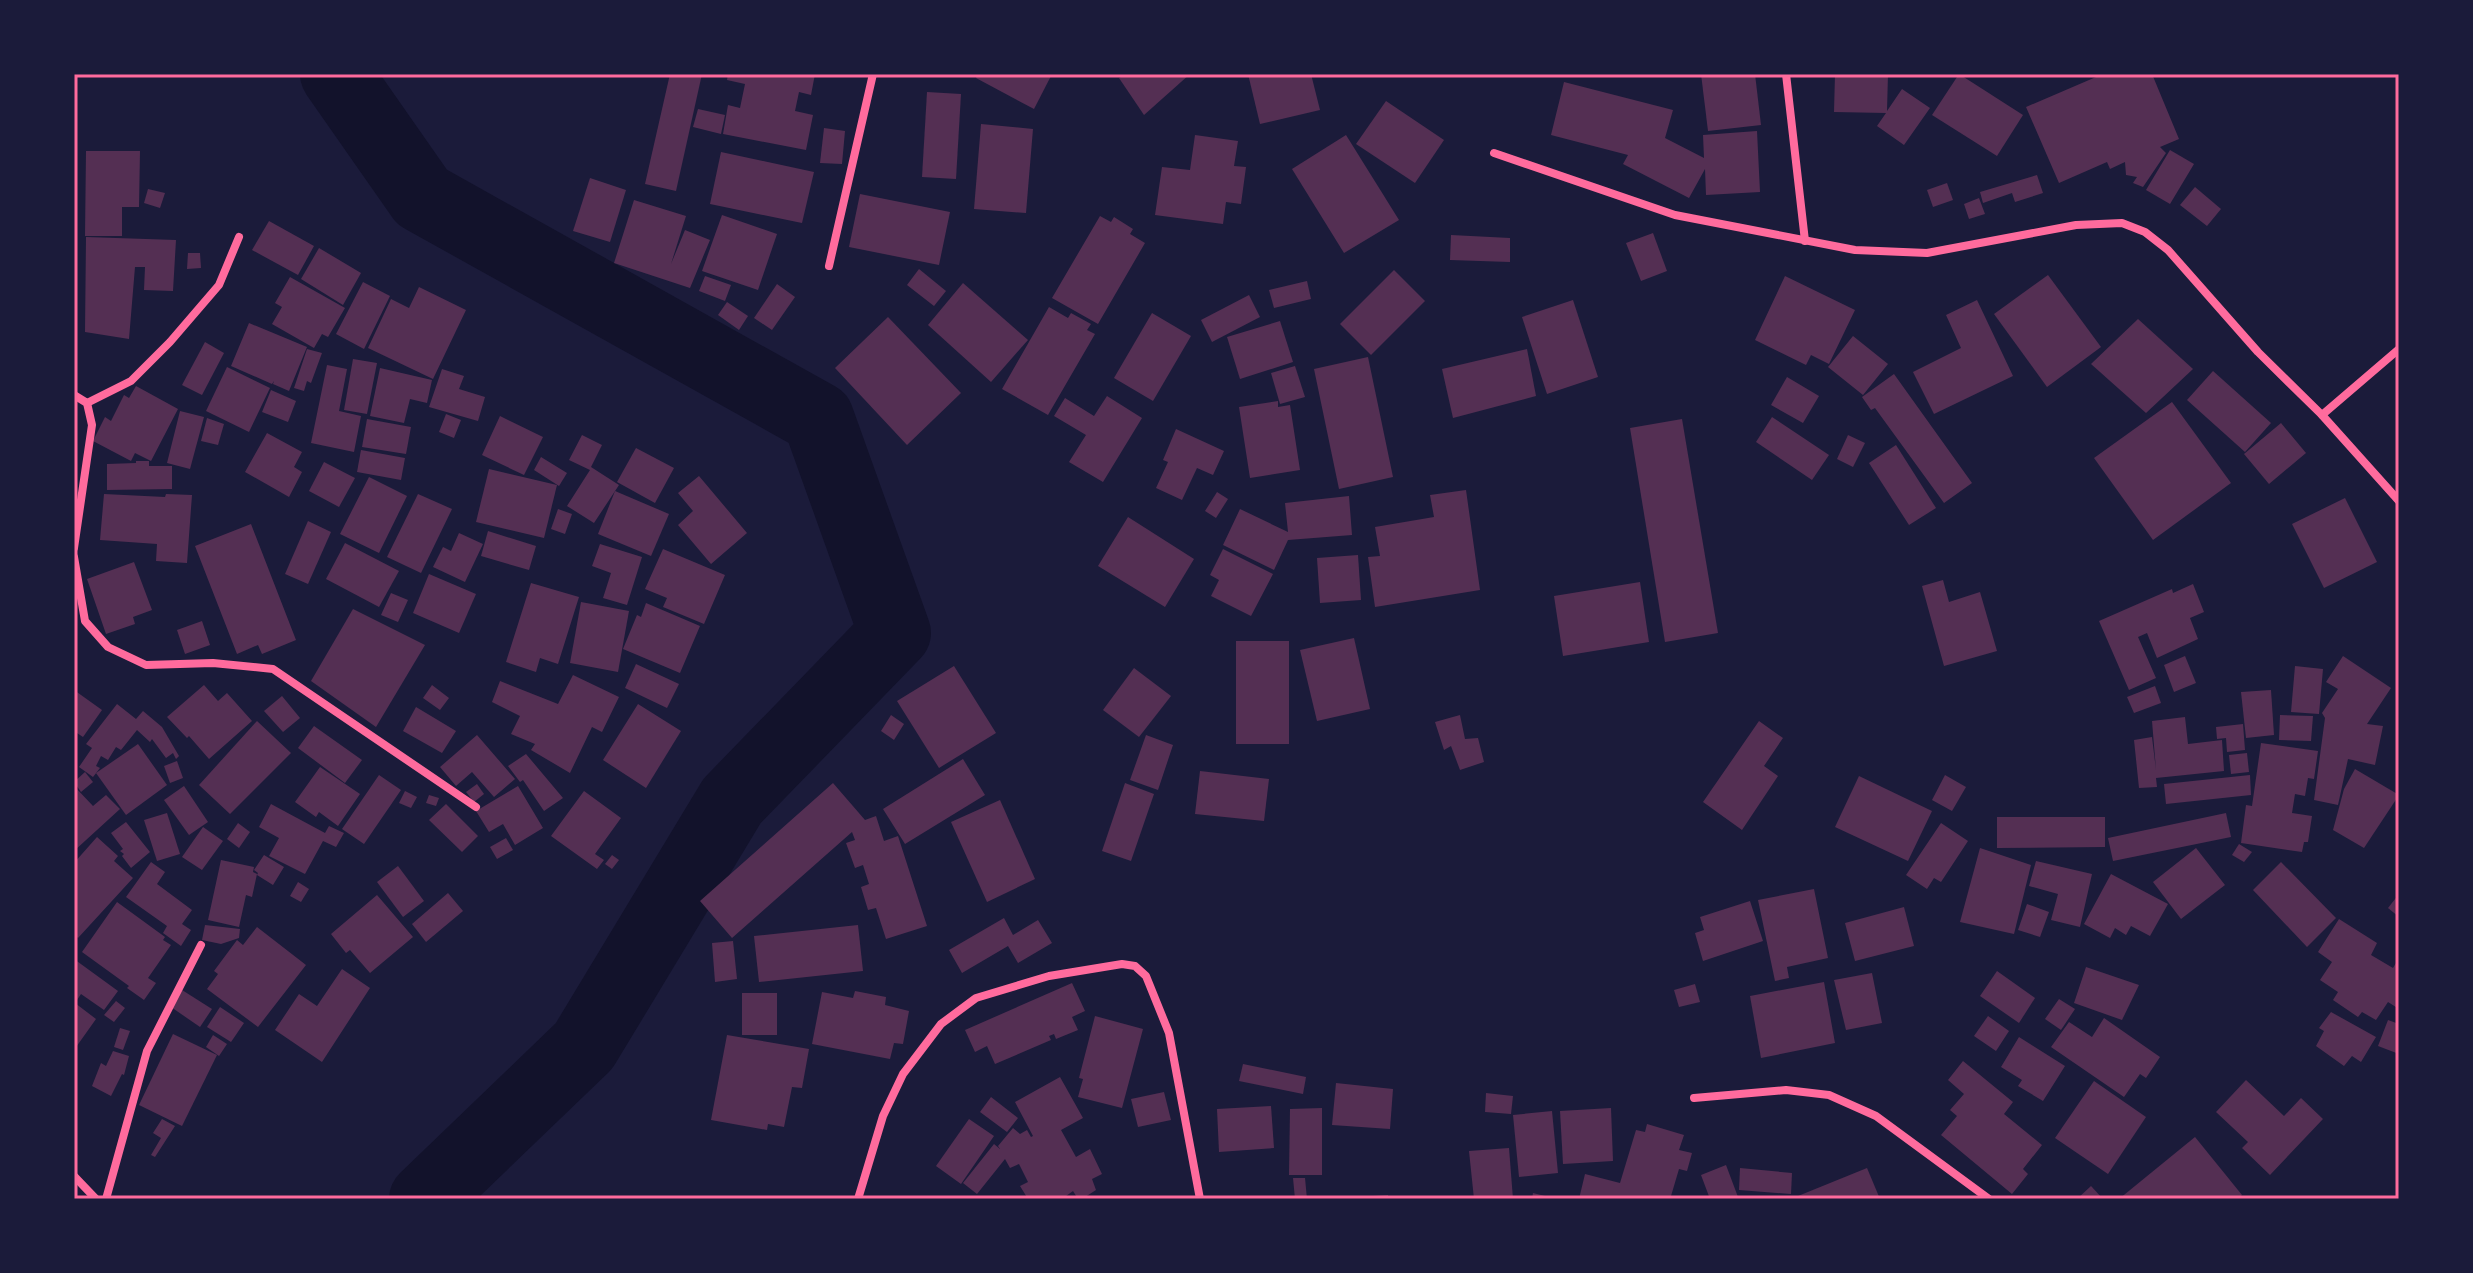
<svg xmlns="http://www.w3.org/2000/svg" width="2473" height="1273" viewBox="0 0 2473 1273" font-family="Roboto,sans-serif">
	<rect width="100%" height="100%" fill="#1b1b3a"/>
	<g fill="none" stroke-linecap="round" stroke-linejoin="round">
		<polyline stroke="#12122b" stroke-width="72" points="336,74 422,197 818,418 895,633 732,801 584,1046 425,1199"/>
	</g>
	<g fill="#542f53">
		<polygon points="670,74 702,74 676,191 645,184"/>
		<polygon points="728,74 815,74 811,95 799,92 795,111 813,115 806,150 723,134 728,105 740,108 745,84 727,80"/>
		<polygon points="978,74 1052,74 1034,109 976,78"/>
		<polygon points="1126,74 1190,74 1144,115 1119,78"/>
		<polygon points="1248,74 1311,74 1320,110 1260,124"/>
		<polygon points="1701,74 1755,74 1761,125 1708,131"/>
		<polygon points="1835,74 1888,74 1887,111 1902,89 1930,108 1904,145 1877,126 1886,113 1834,112"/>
		<polygon points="1959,74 2023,115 1997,156 1932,115"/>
		<polygon points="2095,74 2152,74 2179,139 2160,147 2166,153 2143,187 2133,183 2137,177 2126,175 2125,162 2110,169 2107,162 2059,183 2026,107 2096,77"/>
		<polygon points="1564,82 1673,110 1665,138 1704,158 1703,135 1757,131 1760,192 1706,195 1705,169 1689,198 1623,164 1628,155 1551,135"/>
		<polygon points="927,92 961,94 956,179 922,177"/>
		<polygon points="1386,101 1444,140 1415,183 1356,144"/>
		<polygon points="698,109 725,115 721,134 693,127"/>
		<polygon points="981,124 1033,129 1026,213 974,209"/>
		<polygon points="824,128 845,131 842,164 820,163"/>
		<polygon points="1195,135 1238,141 1234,166 1246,167 1241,204 1226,202 1223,224 1155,215 1162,167 1190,170"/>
		<polygon points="1346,135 1399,220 1344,253 1292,169"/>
		<polygon points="2170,150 2194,164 2170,204 2146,190"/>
		<polygon points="86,151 140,151 139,207 122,207 122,236 85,236"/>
		<polygon points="721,152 814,172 802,223 710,204"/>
		<polygon points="2037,175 2043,193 2015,202 2012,193 1983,203 1980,192"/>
		<polygon points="590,178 626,190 610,242 573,231"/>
		<polygon points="1947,183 1953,200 1933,207 1927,190"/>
		<polygon points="2195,187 2221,209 2207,226 2180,205"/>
		<polygon points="148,189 165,193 160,208 144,203"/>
		<polygon points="860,194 950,212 939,265 849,247"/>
		<polygon points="1979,198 1985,214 1969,219 1964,204"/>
		<polygon points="634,200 686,216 671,264 685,230 710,240 690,288 614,263"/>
		<polygon points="722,215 777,234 758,290 702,271"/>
		<polygon points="1100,216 1111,222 1114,217 1133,229 1130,234 1145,243 1098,324 1052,298"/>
		<polygon points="269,221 314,246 298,275 252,250"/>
		<polygon points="1653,233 1667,271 1641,281 1626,243"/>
		<polygon points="1451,235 1510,238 1510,262 1450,260"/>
		<polygon points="86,237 176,240 173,291 144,290 145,267 135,267 129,339 85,332"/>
		<polygon points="319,248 361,273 343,305 301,279"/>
		<polygon points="188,253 200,253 201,268 187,269"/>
		<polygon points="919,269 946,291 934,306 907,285"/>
		<polygon points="1394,270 1425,301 1371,355 1340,324"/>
		<polygon points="2048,275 2101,347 2047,387 1994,314"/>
		<polygon points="705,276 731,285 725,301 699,291"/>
		<polygon points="1785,276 1855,310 1829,364 1811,355 1806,365 1755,340"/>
		<polygon points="290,277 345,308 328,337 322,334 314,348 272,324 282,307 275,303"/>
		<polygon points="1307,281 1311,299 1274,308 1269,290"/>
		<polygon points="363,282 390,296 364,349 336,334"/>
		<polygon points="963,283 1028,340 991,382 928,325"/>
		<polygon points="777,284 795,297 772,330 754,318"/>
		<polygon points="419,287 466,310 433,379 368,348 391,299 409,308"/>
		<polygon points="1249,295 1260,317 1212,342 1201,320"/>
		<polygon points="1573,300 1598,377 1547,394 1522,317"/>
		<polygon points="1977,300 2013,376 1934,414 1913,372 1961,348 1946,315"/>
		<polygon points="727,302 748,316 739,330 718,315"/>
		<polygon points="1049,307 1068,318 1071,313 1091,324 1087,330 1095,334 1048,415 1002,389"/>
		<polygon points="1152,313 1191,336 1153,401 1114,378"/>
		<polygon points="888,317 961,393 907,445 835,368"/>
		<polygon points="2138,319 2193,369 2146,413 2091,364"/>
		<polygon points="1280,321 1293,362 1240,379 1227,337"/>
		<polygon points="249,323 307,347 289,391 273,384 274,381 272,384 231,366"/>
		<polygon points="1853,336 1888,364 1863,395 1828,367"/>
		<polygon points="205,342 224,353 202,395 182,385"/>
		<polygon points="307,349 322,353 311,383 307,381 304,391 294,388"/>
		<polygon points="1527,349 1536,396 1453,418 1442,369"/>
		<polygon points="1368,357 1393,477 1339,489 1314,369"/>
		<polygon points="353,359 377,363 367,414 344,410"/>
		<polygon points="327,365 347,369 339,411 361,416 354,452 311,443"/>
		<polygon points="1295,366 1305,397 1280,404 1271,373"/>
		<polygon points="227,367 270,388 249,432 206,411"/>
		<polygon points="380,368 432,380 427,403 410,399 404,423 370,416"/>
		<polygon points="442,369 464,376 459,389 485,397 478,421 429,407"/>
		<polygon points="2213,371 2271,423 2245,452 2187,400"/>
		<polygon points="1894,374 1972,483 1944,503 1875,408 1871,410 1862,397"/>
		<polygon points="1787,377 1819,396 1803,423 1771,405"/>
		<polygon points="136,386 178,409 151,461 135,453 131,461 93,441 105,417 111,421 124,395 129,398"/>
		<polygon points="271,390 296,401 288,422 262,412"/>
		<polygon points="1107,396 1142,418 1103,482 1069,462 1086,435 1054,416 1065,398 1094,416"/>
		<polygon points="1278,401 1278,407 1290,405 1300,470 1250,478 1239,407"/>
		<polygon points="2172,402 2231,483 2153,540 2094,458"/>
		<polygon points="180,411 204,417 190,469 167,463"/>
		<polygon points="446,414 461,420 454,438 439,432"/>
		<polygon points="500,416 543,437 524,475 482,455"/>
		<polygon points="1772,417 1829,455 1812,480 1756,442"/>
		<polygon points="207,418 224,424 218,445 201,441"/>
		<polygon points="367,419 411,427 406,454 362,447"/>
		<polygon points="1682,419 1718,633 1665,642 1630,428"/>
		<polygon points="2281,423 2306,453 2269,484 2244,454"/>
		<polygon points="1176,429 1224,451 1213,475 1197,468 1182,500 1156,488 1168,462 1163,460"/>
		<polygon points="267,433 302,452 294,467 302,472 289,497 245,472"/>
		<polygon points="582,435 602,445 591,467 619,485 594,523 567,506 590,470 569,460"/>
		<polygon points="1848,435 1865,443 1853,467 1837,459"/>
		<polygon points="1896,445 1936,508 1909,525 1869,463"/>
		<polygon points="636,448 674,468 655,503 617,482"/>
		<polygon points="361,450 405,458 401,480 357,472"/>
		<polygon points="541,457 567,473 559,486 534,470"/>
		<polygon points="136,461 149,461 149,466 172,466 172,489 107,490 107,464 136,463"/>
		<polygon points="324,462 355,478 339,507 309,491"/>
		<polygon points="489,469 557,485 544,538 476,522"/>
		<polygon points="699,476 747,533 711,564 678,525 693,511 678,493"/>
		<polygon points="369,477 407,496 379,553 340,534"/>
		<polygon points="1466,490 1480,590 1375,607 1368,557 1380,556 1375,527 1434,517 1430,495"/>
		<polygon points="615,491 669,514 651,556 598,534"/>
		<polygon points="1217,492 1228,499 1216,518 1205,511"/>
		<polygon points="104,494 165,497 166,494 192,495 187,563 156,561 157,544 100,540"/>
		<polygon points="418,494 452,509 421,573 387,557"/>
		<polygon points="1349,496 1352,535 1288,540 1274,570 1223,545 1240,509 1288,532 1285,503"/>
		<polygon points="2345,498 2377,562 2324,588 2292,524"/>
		<polygon points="558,509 572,514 565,534 551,529"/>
		<polygon points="1128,517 1194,559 1165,607 1098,566"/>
		<polygon points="308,521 331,532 308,584 285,574"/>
		<polygon points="251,524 296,640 262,654 258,645 237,654 195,546"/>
		<polygon points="488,531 536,546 529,570 481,556"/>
		<polygon points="459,533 483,544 465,582 433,567 443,547 451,551"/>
		<polygon points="345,543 399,571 379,607 326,579"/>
		<polygon points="600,544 642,557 627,605 603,598 611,573 592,566"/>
		<polygon points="663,549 725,575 704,624 663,607 667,598 645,589"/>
		<polygon points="1223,549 1273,574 1251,616 1211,596 1219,580 1210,575"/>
		<polygon points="1358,555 1361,600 1320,603 1317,558"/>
		<polygon points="134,562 152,610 133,617 135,624 106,634 87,579"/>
		<polygon points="429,574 476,594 459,633 413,613"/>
		<polygon points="1943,580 1949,602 1980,592 1997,651 1944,666 1922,586"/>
		<polygon points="1640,582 1649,642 1563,656 1554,596"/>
		<polygon points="531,583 579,597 558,664 540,658 536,672 506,662"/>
		<polygon points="2193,584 2204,612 2190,618 2198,639 2157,658 2147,633 2138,637 2156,678 2129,690 2099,621 2172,589 2173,593"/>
		<polygon points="391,593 408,600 398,622 381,615"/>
		<polygon points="581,602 629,611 618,672 570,663"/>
		<polygon points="646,603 700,626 680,673 623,649 637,615 641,617"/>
		<polygon points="353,609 425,645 376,727 311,681"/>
		<polygon points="202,621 210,645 185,654 177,630"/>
		<polygon points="1354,638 1370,709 1317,721 1300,650"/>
		<rect x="1236" y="641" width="53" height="103"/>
		<polygon points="2185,656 2196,683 2174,692 2164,665"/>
		<polygon points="2343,656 2391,688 2367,724 2383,726 2375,765 2348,759 2338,805 2314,800 2325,718 2322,713 2338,689 2326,682"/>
		<polygon points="636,664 679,684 667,708 625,688"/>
		<polygon points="954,666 996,733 939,768 897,701"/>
		<polygon points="2295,666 2323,669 2319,714 2291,712"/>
		<polygon points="1134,668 1171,696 1139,737 1103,710"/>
		<polygon points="573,675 619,697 602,732 592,727 570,773 531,750 535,744 511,734 520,716 492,702 500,681 558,704"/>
		<polygon points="204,685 218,701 227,693 252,721 209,759 189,736 187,738 167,717"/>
		<polygon points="432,685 449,698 440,710 423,698"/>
		<polygon points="2155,686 2161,703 2134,713 2127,697"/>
		<polygon points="74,690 102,710 83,737 74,731"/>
		<polygon points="2271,690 2274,735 2246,738 2241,692"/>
		<polygon points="282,696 300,718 283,732 264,711"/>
		<polygon points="117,704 136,719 143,711 162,727 179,756 176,759 173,753 166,758 152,739 150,742 137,730 121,750 116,747 108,760 101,756 96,766 100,768 93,777 79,767 92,748 86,744"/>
		<polygon points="638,704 681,731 646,788 603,760"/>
		<polygon points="416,707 456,731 442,753 403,731"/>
		<polygon points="891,715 904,724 894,740 881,731"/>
		<polygon points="1460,715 1465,739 1478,738 1484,762 1460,770 1451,746 1444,750 1435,722"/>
		<polygon points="2280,715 2313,716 2311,741 2279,740"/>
		<polygon points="2185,717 2188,744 2222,740 2224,771 2156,778 2157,787 2139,788 2134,740 2152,737 2156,770 2152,721"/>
		<polygon points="257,721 291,753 230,814 199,785"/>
		<polygon points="1759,721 1783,738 1764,766 1778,776 1742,830 1703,802"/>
		<polygon points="2243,724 2245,750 2227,752 2226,738 2217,739 2216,727"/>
		<polygon points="314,726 362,760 345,783 298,748"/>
		<polygon points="477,735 515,779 494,797 472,772 456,786 440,767"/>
		<polygon points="1146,735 1173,745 1158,790 1130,780"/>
		<polygon points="2261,743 2318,751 2314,779 2308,778 2305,796 2295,794 2292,813 2312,816 2308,842 2304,842 2302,852 2241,843 2246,805 2252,806"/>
		<polygon points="138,744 167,785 126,815 96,773"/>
		<polygon points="2247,753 2249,772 2231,774 2229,755"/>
		<polygon points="526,754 563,798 544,811 523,780 520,782 508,766"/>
		<polygon points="963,759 985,795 905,844 883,809"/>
		<polygon points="177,761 183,778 170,783 164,766"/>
		<polygon points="320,767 360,794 338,826 319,812 316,817 295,802"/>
		<polygon points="2355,769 2399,795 2364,848 2333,830 2344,789"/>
		<polygon points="1200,771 1269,779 1264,821 1195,814"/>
		<polygon points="85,772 93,782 81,792 74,782"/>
		<polygon points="379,775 401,790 364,844 342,829"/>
		<polygon points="1945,775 1966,787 1952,811 1932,800"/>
		<polygon points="2250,775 2251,795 2166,804 2164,784"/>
		<polygon points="1859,776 1932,811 1908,861 1835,827"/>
		<polygon points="833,783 865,820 876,816 884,841 898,836 927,926 886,939 876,908 868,910 861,887 869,884 863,865 855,868 846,843 855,840 852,832 732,938 700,901"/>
		<polygon points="1125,783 1154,794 1131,861 1102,851"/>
		<polygon points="477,784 484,794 474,802 466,792"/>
		<polygon points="74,786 93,806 106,795 120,809 74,851"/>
		<polygon points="184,786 208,822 189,835 164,800"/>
		<polygon points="518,786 543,828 515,845 503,824 489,832 476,811"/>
		<polygon points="405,791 417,797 411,808 399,803"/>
		<polygon points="584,791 621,818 595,854 604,860 597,869 551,836"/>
		<polygon points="429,795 439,798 436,806 426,803"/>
		<polygon points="1000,800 1035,879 987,902 951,822"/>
		<polygon points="271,804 325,833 329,826 344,833 336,847 323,841 305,874 269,856 279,838 259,827"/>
		<polygon points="446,804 478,836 462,852 429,820"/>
		<polygon points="167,813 180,854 157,861 144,820"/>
		<polygon points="2226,813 2231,837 2113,861 2108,838"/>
		<polygon points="1997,817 2105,817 2105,847 1997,848"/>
		<polygon points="126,822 150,852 131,868 122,856 124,854 120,851 123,849 111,833"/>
		<polygon points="238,823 250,832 239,848 227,839"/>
		<polygon points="1941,823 1968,841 1941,882 1934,878 1927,889 1906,875"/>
		<polygon points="203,827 223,841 202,870 182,857"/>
		<polygon points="97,837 118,856 114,861 133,878 78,938 74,934 74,863"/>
		<polygon points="506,838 513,850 497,859 490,847"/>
		<polygon points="2239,844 2252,852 2244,862 2232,855"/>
		<polygon points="1980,848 2031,865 2014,934 1960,922"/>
		<polygon points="2196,848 2225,885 2181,919 2153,882"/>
		<polygon points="264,855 284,867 273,885 257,875 258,873 254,870"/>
		<polygon points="612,855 619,860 612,869 605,864"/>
		<polygon points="221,860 254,867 253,872 257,874 252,897 246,895 239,927 208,920"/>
		<polygon points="2036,861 2092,874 2080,927 2051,920 2058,894 2029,886"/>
		<polygon points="151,862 165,872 157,884 192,910 182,924 191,930 181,946 163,933 167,926 126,897"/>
		<polygon points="2281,862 2336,918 2307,947 2253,890"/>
		<polygon points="398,866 424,901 403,917 377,882"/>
		<polygon points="2111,874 2168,904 2150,936 2131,926 2126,935 2115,928 2110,938 2084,924"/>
		<polygon points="298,882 309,889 301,902 290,896"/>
		<polygon points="1814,889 1828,958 1787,967 1789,978 1775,981 1758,900"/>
		<polygon points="448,893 463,911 426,942 412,924"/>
		<polygon points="2399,894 2399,917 2388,908"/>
		<polygon points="377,895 413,937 370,973 350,950 346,953 331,934"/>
		<polygon points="1750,901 1763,941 1703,961 1695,933 1704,930 1700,917"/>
		<polygon points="117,902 165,937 163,940 171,945 148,978 156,983 144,1000 127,988 129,986 82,952"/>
		<polygon points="2027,904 2049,912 2040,937 2018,930"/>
		<polygon points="1904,907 1914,946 1855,961 1845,923"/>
		<polygon points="1004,918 1013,935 1038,920 1052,943 1018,963 1008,946 962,973 949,950"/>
		<polygon points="2339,919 2377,943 2371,955 2393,968 2399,958 2399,1009 2388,1002 2376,1020 2362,1012 2358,1017 2333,1000 2338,992 2320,980 2332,962 2318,952"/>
		<polygon points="205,925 240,929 239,938 221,944 202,940"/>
		<polygon points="858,925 863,971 759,982 754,936"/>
		<polygon points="257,927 306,965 258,1027 207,989 218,974 214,971 237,940 243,945"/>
		<polygon points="733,941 737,979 715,982 712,943"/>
		<polygon points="74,959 118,991 104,1010 81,994 75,1003 96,1019 74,1050"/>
		<polygon points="2086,967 2139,985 2122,1020 2074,1003"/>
		<polygon points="342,969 370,988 322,1062 275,1030 299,994 317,1006"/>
		<polygon points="1997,971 2035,998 2019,1023 1980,996"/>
		<polygon points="1872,973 1882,1023 1846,1030 1834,980"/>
		<polygon points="1824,982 1835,1043 1761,1058 1750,996"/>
		<polygon points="1072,983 1085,1011 1072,1017 1078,1030 1056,1039 1054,1034 1049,1036 1051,1040 995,1064 987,1046 975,1052 965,1030"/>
		<polygon points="1695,984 1700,1002 1679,1007 1674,990"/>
		<polygon points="182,990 212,1009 200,1027 171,1007"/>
		<polygon points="855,991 886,997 885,1005 909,1011 903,1044 894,1043 890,1059 812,1044 822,992 853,998"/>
		<rect x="742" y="993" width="35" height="42"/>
		<polygon points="2059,999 2075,1009 2061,1030 2045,1019"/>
		<polygon points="116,1001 125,1008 114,1022 104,1015"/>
		<polygon points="220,1007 244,1023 231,1042 207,1027"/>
		<polygon points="2331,1012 2376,1037 2361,1062 2352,1056 2344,1066 2316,1046 2324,1031 2319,1028"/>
		<polygon points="1095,1016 1143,1029 1122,1108 1078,1097 1083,1079 1079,1078"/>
		<polygon points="1988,1016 2009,1031 1996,1051 1974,1036"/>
		<polygon points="2104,1018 2160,1057 2146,1078 2140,1074 2124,1097 2051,1047 2069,1022 2092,1037"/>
		<polygon points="2388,1020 2399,1024 2399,1054 2378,1046"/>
		<polygon points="120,1028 130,1031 123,1050 114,1047"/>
		<polygon points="173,1034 217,1055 182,1126 139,1105"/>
		<polygon points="213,1035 227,1044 219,1056 206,1047"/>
		<polygon points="727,1035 809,1049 802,1088 792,1087 784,1127 768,1124 767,1130 711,1120"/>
		<polygon points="2019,1037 2065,1066 2043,1101 2018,1086 2022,1080 2001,1067"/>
		<polygon points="113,1051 129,1056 124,1075 122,1074 111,1096 92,1086 101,1063 106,1066"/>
		<polygon points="1963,1061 2013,1102 2004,1114 2042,1145 2023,1169 2028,1174 2012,1194 1941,1135 1957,1116 1950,1110 1964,1094 1948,1080"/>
		<polygon points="1243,1064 1306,1077 1303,1094 1239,1081"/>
		<polygon points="1060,1077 1083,1118 1061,1130 1076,1157 1090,1149 1102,1174 1092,1179 1096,1190 1082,1199 1078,1199 1073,1191 1062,1199 1028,1199 1020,1186 1028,1182 1019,1164 1010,1168 1005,1159 977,1194 963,1183 994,1144 1000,1149 998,1146 1013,1128 1020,1134 1027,1130 1031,1137 1033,1136 1015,1102"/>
		<polygon points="2246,1080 2284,1116 2301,1098 2323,1119 2270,1175 2242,1148 2248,1142 2216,1112"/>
		<polygon points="2094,1081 2146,1117 2108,1174 2055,1138"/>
		<polygon points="1336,1083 1393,1089 1390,1129 1332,1125"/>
		<polygon points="1164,1092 1171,1120 1138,1127 1131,1099"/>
		<polygon points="1486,1093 1513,1096 1511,1114 1485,1112"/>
		<polygon points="991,1097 1018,1118 1007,1132 980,1112"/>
		<polygon points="1271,1106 1274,1148 1219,1152 1217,1109"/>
		<polygon points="1322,1108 1322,1175 1289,1175 1290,1109"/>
		<polygon points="1611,1108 1613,1161 1563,1164 1560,1111"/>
		<polygon points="1552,1111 1558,1173 1519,1177 1513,1115"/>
		<polygon points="162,1119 175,1126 155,1157 151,1155 161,1138 153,1133"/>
		<polygon points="969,1119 994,1136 961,1184 936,1166"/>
		<polygon points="1647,1124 1684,1135 1679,1150 1692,1153 1687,1171 1679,1169 1671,1196 1677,1199 1579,1199 1585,1174 1620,1183 1636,1130 1645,1132"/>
		<polygon points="2195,1137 2242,1195 2237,1199 2119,1199"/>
		<polygon points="1509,1148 1513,1199 1474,1199 1469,1151"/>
		<polygon points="1726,1165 1738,1197 1731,1199 1710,1199 1701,1175"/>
		<polygon points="1740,1168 1792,1173 1791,1194 1739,1190"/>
		<polygon points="1867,1168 1880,1199 1799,1199 1798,1196"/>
		<polygon points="1293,1178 1305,1178 1307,1199 1295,1199"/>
		<polygon points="2091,1186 2103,1199 2077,1199"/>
		<polygon points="1533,1193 1553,1198 1553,1199 1532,1199"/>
		<polygon points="1388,1195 1388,1199 1358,1199 1358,1197"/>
	</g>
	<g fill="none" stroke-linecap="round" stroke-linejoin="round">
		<g stroke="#ff6b9d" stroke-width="8">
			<polyline points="1786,74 1805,241"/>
			<polyline points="1494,153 1675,215 1855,250 1927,253 2076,225 2122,223 2145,232 2168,250 2258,352 2322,415 2399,501"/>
			<polyline points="829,266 873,74"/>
			<polyline points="74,395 87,403 92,425 74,548"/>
			<polyline points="87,403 131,381 170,342 219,285 239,237"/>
			<polyline points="2322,415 2399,349"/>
			<polyline points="74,557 85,621 108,647 146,665 213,663 273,669 476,807"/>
			<polyline points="1694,1098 1786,1090 1829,1095 1876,1116 1989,1199"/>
			<polyline points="74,1176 96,1199"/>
			<polyline points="106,1199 147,1051 201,945"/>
			<polyline points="858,1199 883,1116 903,1074 941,1024 976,998 1049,976 1122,964 1135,966 1146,976 1169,1033 1200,1199"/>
		</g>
	</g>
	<rect width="2473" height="1273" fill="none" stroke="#1b1b3a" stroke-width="152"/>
	<rect x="76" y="76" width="2321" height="1121" fill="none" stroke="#ff6b9d" stroke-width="3"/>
</svg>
